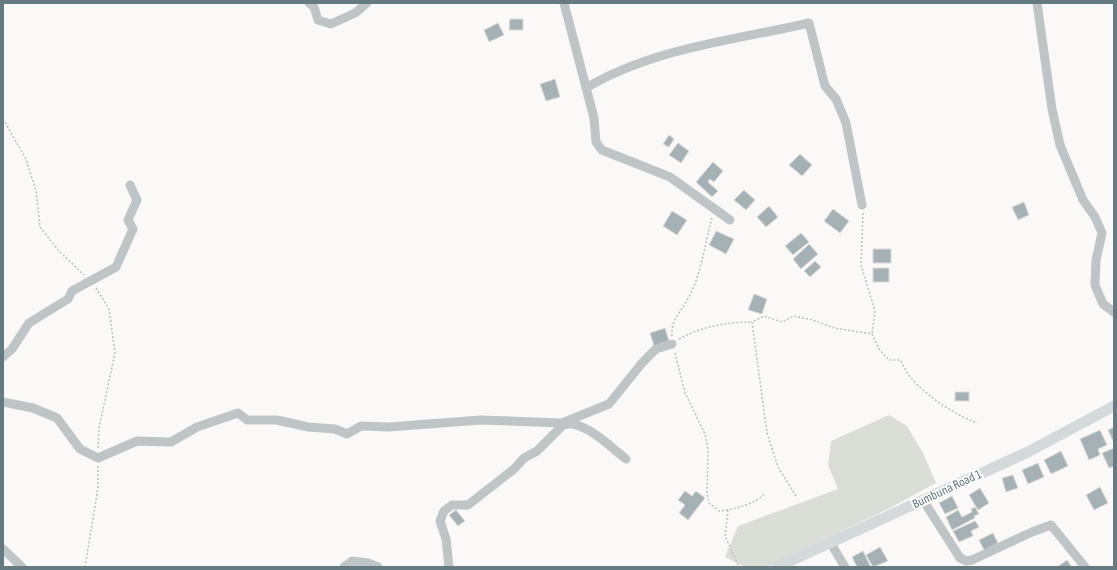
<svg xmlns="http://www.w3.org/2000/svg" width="1117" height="570" viewBox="0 0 1117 570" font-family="'Asap Condensed',sans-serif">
	<rect width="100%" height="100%" fill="#faf9f8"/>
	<polygon fill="#dbded7" points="889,415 907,426 923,453 936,483 892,507 767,567 745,567 725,557 738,526 838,489 828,465 831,441"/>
	<g fill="#a6b1b5" stroke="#dcdbda">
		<polygon points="510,19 523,19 523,30 509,30"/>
		<polygon points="498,23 504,35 489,42 484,30"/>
		<polygon points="555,79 560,97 546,101 540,84"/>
		<polygon points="669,135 674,139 669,147 663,144"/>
		<polygon points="678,143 689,151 681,163 669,155"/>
		<polygon points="800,154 812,165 802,176 789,165"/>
		<polygon points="713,162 723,171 714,182 710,179 708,182 718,191 712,197 696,182"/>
		<polygon points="744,190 755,200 746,210 734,200"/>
		<polygon points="1024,202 1029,215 1018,220 1012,207"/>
		<polygon points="769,206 778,217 766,227 757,217"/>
		<polygon points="833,209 849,221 840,233 824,221"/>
		<polygon points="672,211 687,220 677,235 663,226"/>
		<polygon points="716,231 734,239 726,254 709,245"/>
		<polygon points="801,233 809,242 793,255 785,246"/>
		<polygon points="809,244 818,254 801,269 793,259"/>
		<rect x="873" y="249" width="18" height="14"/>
		<polygon points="815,261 821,267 810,277 804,271"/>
		<rect x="873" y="268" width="16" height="14"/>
		<polygon points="754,294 767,299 762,314 748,310"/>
		<polygon points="665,328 669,341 654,346 650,333"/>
		<rect x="955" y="392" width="14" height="9"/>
		<polygon points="1114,427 1114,443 1108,430"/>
		<polygon points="1100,430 1107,445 1098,449 1100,455 1089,460 1080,439"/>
		<polygon points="1114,448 1114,466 1109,468 1102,453"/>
		<polygon points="1061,451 1068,466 1051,474 1044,460"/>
		<polygon points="1038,463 1044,477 1028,484 1022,470"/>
		<polygon points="1013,475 1018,488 1006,492 1002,478"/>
		<polygon points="1100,487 1108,503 1094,510 1086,495"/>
		<polygon points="980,488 989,503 978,510 969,495"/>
		<polygon points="685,491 692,496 696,491 705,498 688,520 679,513 685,505 678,500"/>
		<polygon points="952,496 958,508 945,514 939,503"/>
		<polygon points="975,507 979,514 974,516 975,518 952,530 946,517 958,510 962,517 972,512 971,509"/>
		<polygon points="456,510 465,521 458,526 449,515"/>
		<polygon points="975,521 979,527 971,531 973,536 959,542 953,531"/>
		<polygon points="993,533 998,543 984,550 979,540"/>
		<polygon points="880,547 888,561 873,567 866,555"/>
		<polygon points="863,551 871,567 857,567 852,557"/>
		<polygon points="1067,560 1072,567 1057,567"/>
	</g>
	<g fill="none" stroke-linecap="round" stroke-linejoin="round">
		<g stroke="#babec0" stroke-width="1.5" stroke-dasharray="2 2" stroke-linecap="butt">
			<polyline points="3,119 26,159 36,191 40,227 58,250 84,275"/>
			<polyline points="863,213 861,265 875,311 872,334"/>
			<polyline points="96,288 109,309 115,353 99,428 98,448"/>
			<path d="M672 336C671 319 680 314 687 300 702 275 704 245 712 218"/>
			<path d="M679 339C699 327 728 322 752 322"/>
			<path d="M675 353 685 393 705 434 708 449 707 493 709 503 719 511C736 509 751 505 764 495"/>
			<path d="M796 496 778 467 767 433 752 322 764 316 782 322 793 316 813 320 834 328 872 334 879 349 889 360H900C904 366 907 374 912 379 929 398 954 414 977 423"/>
			<polyline points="728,510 725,536 739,567"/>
			<polyline points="85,567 98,488 98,466"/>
		</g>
		<g stroke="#bfc5c7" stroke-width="9">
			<polyline points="309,3 314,7 318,20 331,24 355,13 367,3"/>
			<polyline points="564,3 594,118 596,142 602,150 670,177 730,220"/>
			<polyline points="1037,3 1052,109 1060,145 1083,200 1095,217 1102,233 1096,260 1095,285 1103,304 1114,312"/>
			<path d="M586 88C653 48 735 40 809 23L825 86 836 99 846 123 862 205"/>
			<polyline points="3,357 12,349 29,323 68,299 72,291 116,267 133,229 128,220 137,200 130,185"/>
			<polyline points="3,402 33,408 57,418 80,449 98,458 137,441 171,442 197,427 238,413 247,420 277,420 308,427 335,429 347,434 361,426 389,427 481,420 562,423 609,404 642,363 656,349 672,344"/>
			<path d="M563 423C587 422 609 446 626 459"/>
			<polyline points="923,500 960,558 967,561 972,560 1032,532 1051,525 1085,567"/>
			<polyline points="830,542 845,567"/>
			<polyline points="3,549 22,567"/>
			<polyline points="344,567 352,561 368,563 378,567"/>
			<polyline points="449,567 446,539 440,521 444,511 452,505 468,505 514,469 524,458 537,451 563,425 569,424"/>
		</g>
		<polyline stroke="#d4d9dc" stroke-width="11" points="777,567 1028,452 1114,406"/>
	</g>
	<g text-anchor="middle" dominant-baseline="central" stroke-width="4" stroke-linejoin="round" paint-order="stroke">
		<g font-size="12" fill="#667a81" stroke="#fff">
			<text transform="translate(947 489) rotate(-25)">Bumbuna Road 1</text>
		</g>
	</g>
	<rect width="1117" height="570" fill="none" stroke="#667a81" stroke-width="8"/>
</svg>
